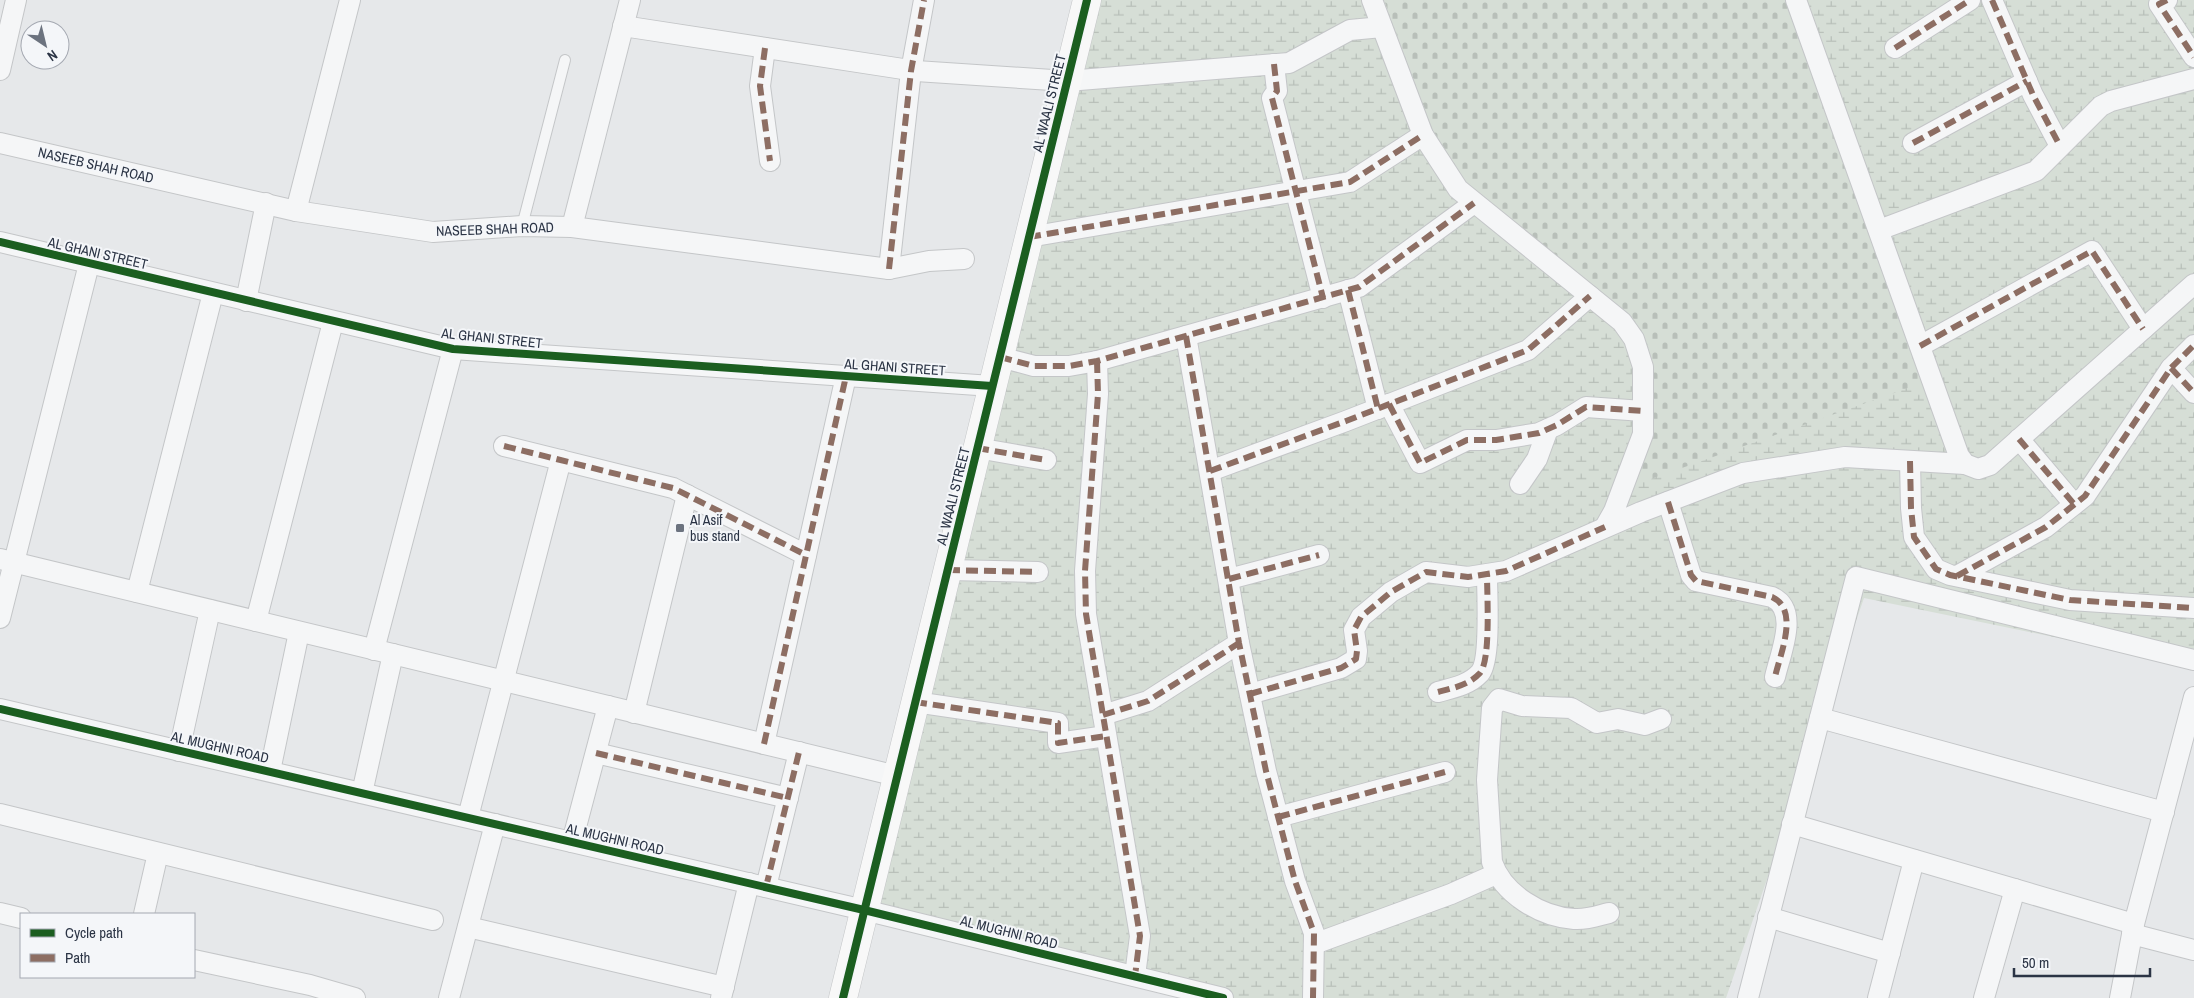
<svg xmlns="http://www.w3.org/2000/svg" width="2194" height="998" viewBox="0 0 2194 998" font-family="'Archivo Narrow',sans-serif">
	<defs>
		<pattern id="wetland-marsh" width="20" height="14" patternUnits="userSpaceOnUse" patternTransform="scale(1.25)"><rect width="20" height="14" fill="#d6ded6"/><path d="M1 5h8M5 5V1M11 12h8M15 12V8" fill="none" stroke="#b8bfb9"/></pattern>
		<pattern id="cemetery-stones" width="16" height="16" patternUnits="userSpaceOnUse" patternTransform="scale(1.25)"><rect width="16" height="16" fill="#d6ded6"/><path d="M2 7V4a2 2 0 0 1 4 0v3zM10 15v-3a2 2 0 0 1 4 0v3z" fill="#b8bfb9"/></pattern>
	</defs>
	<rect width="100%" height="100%" fill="#e6e8ea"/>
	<polygon fill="url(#wetland-marsh)" points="1086,0 2194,0 2194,666 1864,598 1726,998 1220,998 865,910"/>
	<polygon fill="url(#cemetery-stones)" points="1384,0 1807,0 1942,376 1631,486 1652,430 1653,363 1644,334 1632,317 1468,184 1433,131"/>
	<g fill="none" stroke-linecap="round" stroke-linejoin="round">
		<defs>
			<polyline id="lane" points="522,226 565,60"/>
			<g id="street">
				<polyline points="1372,0 1423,135 1458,189 1622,322 1634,339 1643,367 1643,434 1614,511 1605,527"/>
				<polyline points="1796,0 1959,456 1965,464 1978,469 1990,465 2194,284"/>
				<polyline points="1992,0 2033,95 2060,146"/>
				<polyline points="2167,0 2159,4 2194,57"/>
				<polyline points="623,26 916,71 1067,81 1289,63 1350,30 1382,27"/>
				<polyline points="765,48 760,86 770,161"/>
				<polyline points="1895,48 1970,0"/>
				<polyline points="1274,64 1277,91 1272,98 1323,298"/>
				<polyline points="0,70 16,0"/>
				<polyline points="0,143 296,211 433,232 522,226 572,227 889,269 929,261 964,259"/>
				<polyline points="1913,143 2027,81"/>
				<polyline points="296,211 350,0"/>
				<polyline points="572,227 630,0"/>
				<polyline points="1879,230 2036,171 2101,106 2111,101 2194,79"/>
				<polyline points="1029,237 1350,182 1423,135"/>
				<polyline points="0,242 453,349 992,386"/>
				<polyline points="889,269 911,71 924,0"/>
				<polyline points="1348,290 1378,409"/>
				<polyline points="246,301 266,203"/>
				<polyline points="1186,336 1239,643 1266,771 1295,881 1314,933 1313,998"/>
				<polyline points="1920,346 2092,251 2143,329"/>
				<polyline points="1000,357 1034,366 1069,366 1097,361 1359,287 1474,203"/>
				<polyline points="1097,361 1098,394 1085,571 1086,614 1140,936 1135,976"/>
				<polyline points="2171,368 2194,393"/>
				<polyline points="1389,404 1420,463 1467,440 1496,440 1539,433 1557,425 1586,407 1643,411"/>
				<polyline points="2019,439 2074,504"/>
				<polyline points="504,446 673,488 806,555"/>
				<polyline points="977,448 1046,460"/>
				<polyline points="1910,461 1911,508 1914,537 1936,569 1950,575 2070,600 2194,608"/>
				<polyline points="1210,471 1346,421 1528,350 1590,296"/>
				<polyline points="1520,484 1537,459 1548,429"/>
				<path d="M1668 502 1691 575 1696 581 1772 597C1800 610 1780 654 1775 677"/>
				<polyline points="0,559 897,776"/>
				<polyline points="948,570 1038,572"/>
				<polyline points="1957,576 2046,527 2085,496 2171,368 2194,345"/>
				<polyline points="1229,579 1319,555"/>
				<polyline points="137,592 213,293"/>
				<polyline points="0,618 89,264"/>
				<polyline points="256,621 333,322"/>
				<polyline points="374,650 453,349"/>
				<path d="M1438 692C1453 688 1469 685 1480 673 1491 660 1487 594 1487 575"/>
				<polyline points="1250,694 1341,668 1356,659 1357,651 1354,630 1361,617 1391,592 1426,572 1468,577 1506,571 1641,512 1743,473 1845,457 1965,464"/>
				<polyline points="915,702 1058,723 1058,743 1106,736"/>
				<polyline points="0,709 864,910 1223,998"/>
				<polyline points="634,713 687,495"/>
				<polyline points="1103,715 1148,701 1239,643"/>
				<polyline points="1820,718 2164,812"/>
				<polyline points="764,744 846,376"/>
				<polyline points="179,751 210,610"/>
				<polyline points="596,753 788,798"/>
				<polyline points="270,771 299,632"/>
				<polyline points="362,793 393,654"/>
				<polyline points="0,814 433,920"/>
				<polyline points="468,817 561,460"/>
				<polyline points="1278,817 1445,772"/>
				<polyline points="1792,824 2134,924"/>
				<polyline points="572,842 608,706"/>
				<polyline points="766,887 799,752"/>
				<polyline points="0,913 21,918"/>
				<path d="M1609 913C1597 916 1587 920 1574 919 1541 917 1503 894 1492 862L1487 780 1492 708 1499 699 1522 706 1571 708 1597 723 1618 719 1645 725 1661 719"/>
				<polyline points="144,914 158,853"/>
				<polyline points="1768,917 1890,953"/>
				<polyline points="468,927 724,987"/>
				<polyline points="2132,934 2194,950"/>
				<polyline points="1314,944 1451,894 1496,874"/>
				<polyline points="194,960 310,985 355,998"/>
				<polyline points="449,998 495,824"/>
				<polyline points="721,998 749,883"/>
				<polyline points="1748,998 1856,577 2194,660"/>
				<polyline points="1878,998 1914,860"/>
				<polyline points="1984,998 2015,889"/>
				<polyline points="2120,998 2134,924 2194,697"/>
			</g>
			<polyline id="secondary" points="843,998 1087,0"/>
		</defs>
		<use href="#lane" stroke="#c4c6c8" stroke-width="12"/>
		<use href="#street" stroke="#c4c6c8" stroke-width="22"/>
		<use href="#secondary" stroke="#c4c6c8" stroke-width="29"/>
		<use href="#lane" stroke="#f5f6f7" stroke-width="10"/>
		<use href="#street" stroke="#f5f6f7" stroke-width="20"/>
		<use href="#secondary" stroke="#f8f8f8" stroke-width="28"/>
		<g stroke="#8d6e63" stroke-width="6" stroke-dasharray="12 6" stroke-linecap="butt">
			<polyline points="1992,0 2033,95 2060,146"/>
			<polyline points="2167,0 2159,4 2194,57"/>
			<polyline points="765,48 760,86 770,161"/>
			<polyline points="1895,48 1970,0"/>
			<polyline points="1274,64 1277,91 1272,98 1323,298"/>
			<polyline points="1913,143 2027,81"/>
			<polyline points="1029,237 1350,182 1423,135"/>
			<polyline points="889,269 911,71 924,0"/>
			<polyline points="1348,290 1378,409"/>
			<polyline points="1186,336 1239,643 1266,771 1295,881 1314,933 1313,998"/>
			<polyline points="1920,346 2092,251 2143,329"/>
			<polyline points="1000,357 1034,366 1069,366 1097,361 1359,287 1474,203"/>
			<polyline points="1097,361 1098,394 1085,571 1086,614 1140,936 1135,976"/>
			<polyline points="2171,368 2194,393"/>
			<polyline points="1389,404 1420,463 1467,440 1496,440 1539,433 1557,425 1586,407 1643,411"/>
			<polyline points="2019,439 2074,504"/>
			<polyline points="504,446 673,488 806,555"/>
			<polyline points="977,448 1046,460"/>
			<polyline points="1910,461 1911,508 1914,537 1936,569 1950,575 2070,600 2194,608"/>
			<polyline points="1210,471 1346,421 1528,350 1590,296"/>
			<path d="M1668 502 1691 575 1696 581 1772 597C1800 610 1780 654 1775 677"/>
			<polyline points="948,570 1038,572"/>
			<polyline points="1957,576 2046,527 2085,496 2171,368 2194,345"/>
			<polyline points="1229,579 1319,555"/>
			<path d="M1438 692C1453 688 1469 685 1480 673 1491 660 1487 594 1487 575"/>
			<polyline points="1250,694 1341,668 1356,659 1357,651 1354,630 1361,617 1391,592 1426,572 1468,577 1506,571 1605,527"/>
			<polyline points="915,702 1058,723 1058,743 1106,736"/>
			<polyline points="1103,715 1148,701 1239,643"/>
			<polyline points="764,744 846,376"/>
			<polyline points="596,753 788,798"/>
			<polyline points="1278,817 1445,772"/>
			<polyline points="766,887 799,752"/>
		</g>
		<defs>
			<g id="cycleway">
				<polyline points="0,242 453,349 992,386"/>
				<polyline points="0,709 864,910 1223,998"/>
				<polyline points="843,998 1087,0"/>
			</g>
		</defs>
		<use href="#cycleway" stroke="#f4f6f9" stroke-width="11"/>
		<use href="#cycleway" stroke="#1b5e20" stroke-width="8"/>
	</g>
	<rect fill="#6c737f" stroke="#f4f6f9" stroke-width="2" x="675" y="523" width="10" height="10" rx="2.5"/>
	<g text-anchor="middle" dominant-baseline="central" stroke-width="4" stroke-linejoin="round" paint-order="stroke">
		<g font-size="14" fill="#2b3445" stroke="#f4f6f9">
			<text transform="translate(1049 103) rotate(-76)">AL WAALI STREET</text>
			<text transform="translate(96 165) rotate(13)">NASEEB SHAH ROAD</text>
			<text transform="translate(495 229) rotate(-2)">NASEEB SHAH ROAD</text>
			<text transform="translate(98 253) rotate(13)">AL GHANI STREET</text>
			<text transform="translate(492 338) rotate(6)">AL GHANI STREET</text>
			<text transform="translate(895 367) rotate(4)">AL GHANI STREET</text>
			<text transform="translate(953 496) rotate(-76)">AL WAALI STREET</text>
			<text transform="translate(220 747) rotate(13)">AL MUGHNI ROAD</text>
			<text transform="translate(615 839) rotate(13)">AL MUGHNI ROAD</text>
			<text transform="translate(1009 932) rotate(14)">AL MUGHNI ROAD</text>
		</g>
		<g font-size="14" fill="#2b3445" stroke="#f4f6f9" text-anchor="start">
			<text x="690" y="520">Al Asif<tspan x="690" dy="16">bus stand</tspan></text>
		</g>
	</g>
	<rect x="20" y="913" width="175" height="65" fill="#f4f6f9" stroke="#a4a8b1"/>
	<rect x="30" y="929" width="25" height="8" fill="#1b5e20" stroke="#a4a8b1"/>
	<text x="65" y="938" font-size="15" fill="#2b3445">Cycle path</text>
	<rect x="30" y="954" width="25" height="8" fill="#8d6e63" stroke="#a4a8b1"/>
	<text x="65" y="963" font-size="15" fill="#2b3445">Path</text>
	<g transform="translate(45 45) rotate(145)"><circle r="24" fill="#f4f6f9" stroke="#a4a8b1"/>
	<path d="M0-4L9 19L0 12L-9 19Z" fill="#6c737f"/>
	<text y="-8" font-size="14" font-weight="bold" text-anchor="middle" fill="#2b3445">N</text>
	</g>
	<path d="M2014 968v8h136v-8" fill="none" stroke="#2b3445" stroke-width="2.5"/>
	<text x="2022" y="968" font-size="15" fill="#2b3445" stroke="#f4f6f9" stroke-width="4" paint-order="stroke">50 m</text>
</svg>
